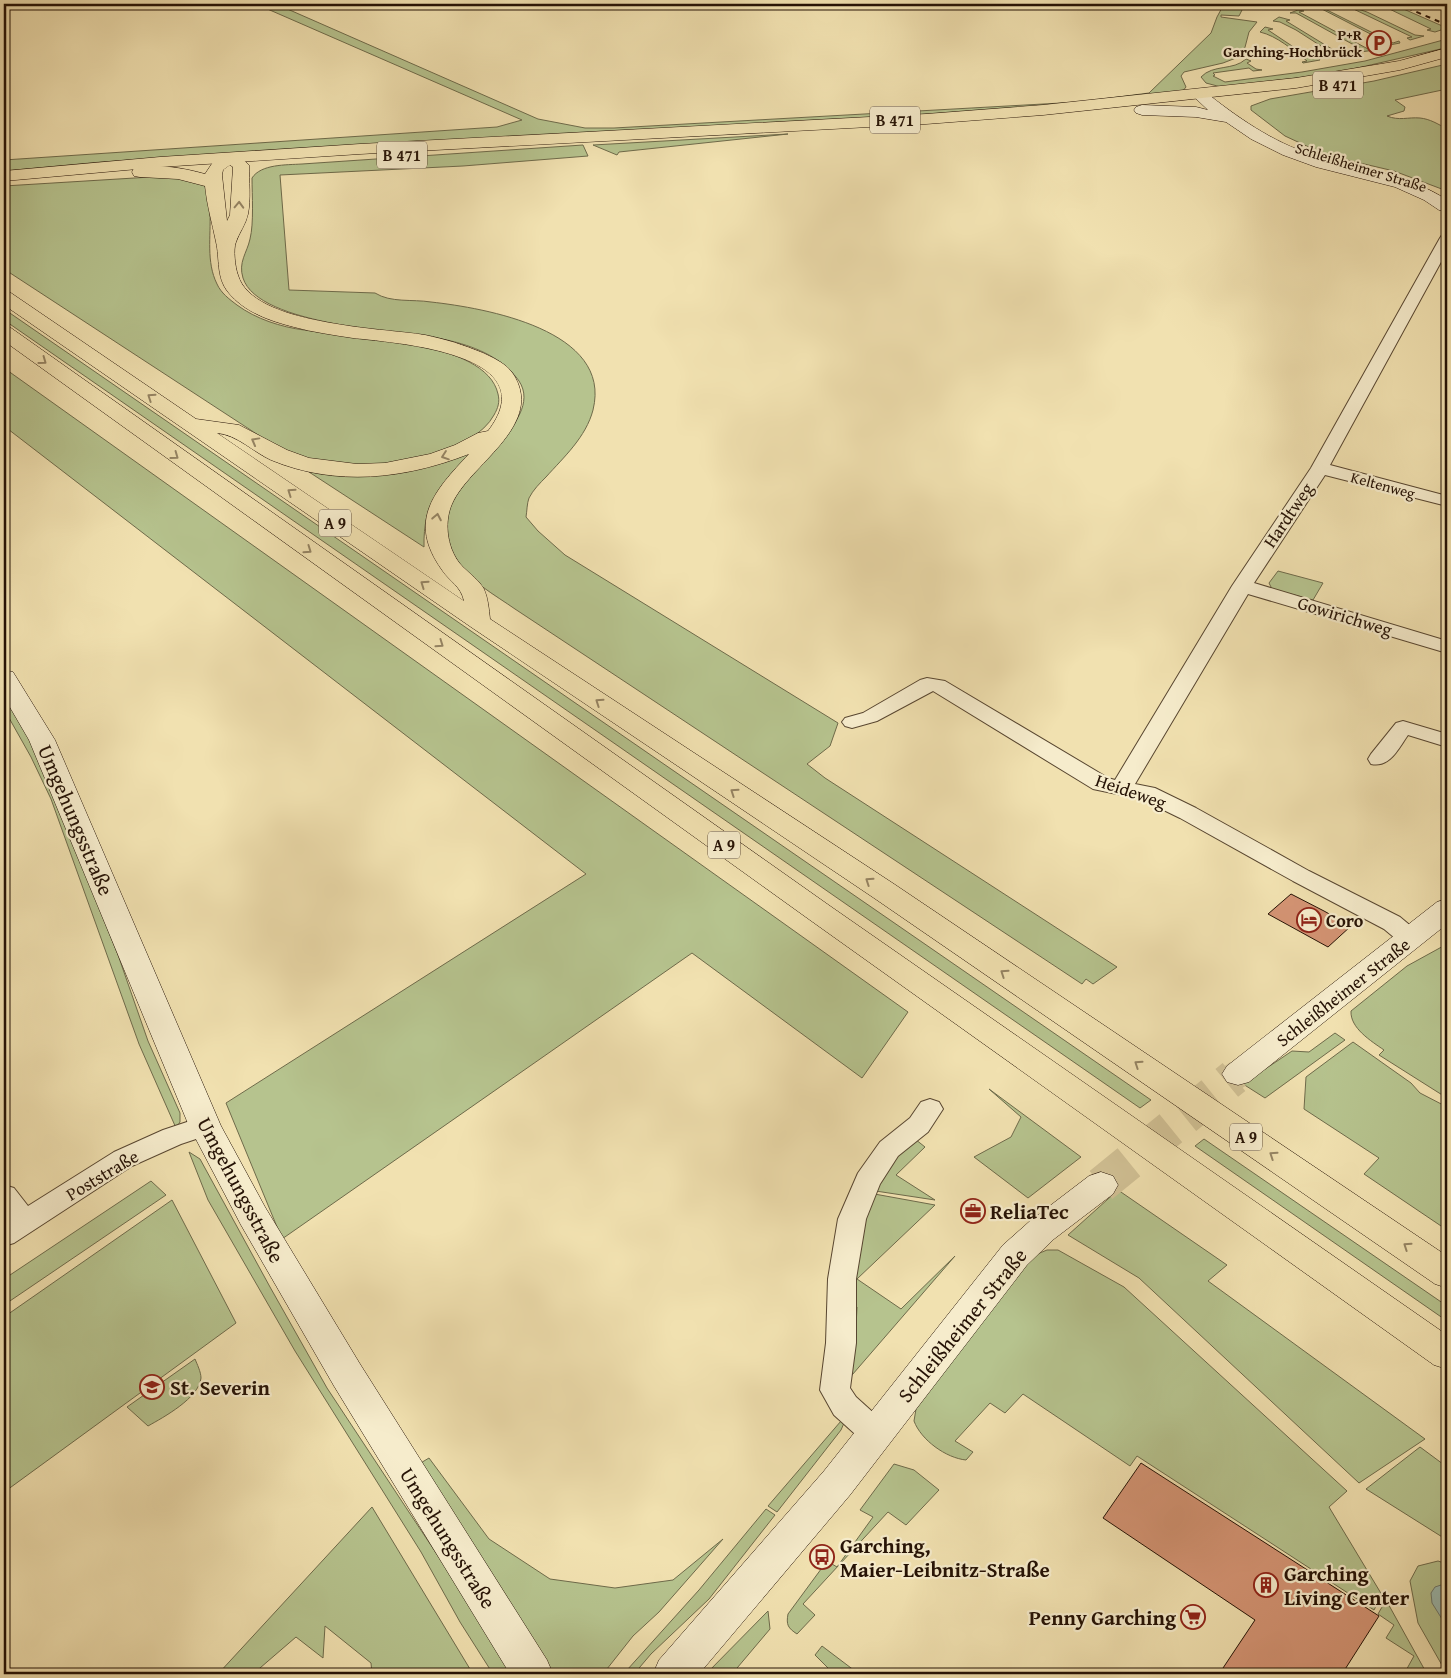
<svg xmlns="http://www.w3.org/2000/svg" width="1451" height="1678" viewBox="0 0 1451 1678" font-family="'Gentium Book Plus',serif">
	<rect width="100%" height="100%" fill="#f1e1b0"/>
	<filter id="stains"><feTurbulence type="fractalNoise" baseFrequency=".004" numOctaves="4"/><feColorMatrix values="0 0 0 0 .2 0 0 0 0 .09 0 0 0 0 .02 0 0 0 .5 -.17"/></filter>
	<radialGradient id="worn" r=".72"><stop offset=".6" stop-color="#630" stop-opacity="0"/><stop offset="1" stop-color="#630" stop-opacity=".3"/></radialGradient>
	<g fill="#b6c38e" stroke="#6e6a4a">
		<polygon points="256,4 276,4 538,119 585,128 614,128 1079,102 1149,93 1211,33 1217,17 1224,4 1245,4 1239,16 1221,15 1221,17 1257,22 1249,32 1244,51 1236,58 1223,63 1184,72 1181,76 1186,87 1182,92 1072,104 886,117 357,145 101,162 4,171 4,160 497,127 522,120"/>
		<polygon points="1318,4 1323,4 1319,6 1393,43 1399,41 1400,43 1384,46 1382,45 1388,43 1316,6 1310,6"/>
		<polygon points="1343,4 1367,12 1415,35 1424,36 1410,40 1407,38 1412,37"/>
		<polygon points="1379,4 1392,4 1447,28 1435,32 1427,30 1431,29"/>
		<polygon points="1298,10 1304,11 1299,12 1368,49 1375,48 1375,50 1360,52 1358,51 1363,50 1296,13 1290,13"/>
		<polygon points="1279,17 1290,20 1286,21 1340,54 1346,54 1347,56 1336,58 1330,56 1335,55 1296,30 1280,22 1273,21"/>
		<path d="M1265 27 1273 29 1268 30 1310 58 1318 57 1320 60 1303 63 1302 62 1307 61C1293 50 1277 36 1260 32Z"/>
		<path d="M1447 39V48H1445L1331 74 1221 87 1206 83 1201 77C1213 64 1233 71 1246 59L1251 61 1247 63 1256 69 1262 70 1253 71 1249 68 1213 73 1215 75 1213 76 1225 82 1302 72 1365 61Z"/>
		<path d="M1447 64V89L1395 100 1405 107 1404 111 1387 116C1399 121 1408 117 1420 118 1430 119 1438 124 1447 129V191L1394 171 1326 155 1285 136 1251 110V106L1270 99 1374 81Z"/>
		<polygon points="788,134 619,152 617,155 593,145"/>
		<path d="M583 145 588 156 463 166 280 175 289 290 375 293C391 303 412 299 431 302 485 308 613 330 593 410 586 437 564 457 546 477 540 483 533 490 529 498 527 503 527 511 526 517L538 531 565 555 838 723 830 746 807 764 825 778 1117 967 1093 984 1086 979 1082 984 515 609C495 595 469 581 455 559 449 549 448 541 447 530 447 523 446 514 447 507 455 469 552 419 516 377 499 356 473 346 447 340 404 331 258 326 243 278 238 262 247 253 250 239 254 223 252 195 252 178 261 164 286 165 302 164Z"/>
		<path d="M167 176 201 182 206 187C208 195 210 204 210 213 211 236 206 262 217 284 221 293 229 299 237 305 256 319 281 327 304 330 350 338 486 339 498 394 500 402 498 408 494 415 474 452 394 469 355 466 340 465 308 461 295 456 287 453 279 448 272 444L4 269V186Z"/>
		<polygon points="4,309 1151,1100 1140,1108 4,320"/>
		<polygon points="4,368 908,1012 862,1078 692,953 282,1239 226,1103 586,874 4,426"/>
		<path d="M469 452 470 455C440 486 423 502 424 547L309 472 349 476Z"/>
		<polygon points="1278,571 1323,583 1313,600 1272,589 1269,583"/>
		<polygon points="4,693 39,755 118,955 148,1041 180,1113 180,1122 176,1128 139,1044 51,799 31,757 4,709"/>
		<path d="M1447 944V1098L1379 1055 1384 1050C1371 1041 1350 1028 1351 1011L1407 966Z"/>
		<polygon points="1335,1033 1345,1040 1265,1098 1243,1084 1292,1051 1309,1052"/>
		<polygon points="1353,1042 1411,1083 1420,1093 1447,1107 1447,1230 1364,1174 1379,1158 1304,1109 1306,1077"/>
		<polygon points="989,1089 1081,1157 1028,1198 974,1157 1011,1137 1021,1117"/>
		<polygon points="915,1139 925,1147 896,1175 935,1200 869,1190 880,1172"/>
		<polygon points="1204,1139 1447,1306 1447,1321 1195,1146"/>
		<polygon points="189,1152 200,1159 270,1287 327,1388 516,1674 493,1674 460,1622 421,1552 295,1351 208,1200"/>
		<polygon points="151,1181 166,1195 4,1305 4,1279"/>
		<polygon points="1118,1190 1227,1265 1208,1281 1425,1439 1359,1483 1139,1278 1068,1235"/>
		<polygon points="869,1193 935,1205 857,1279 901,1309 955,1256 846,1382 856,1327 857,1307 850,1300"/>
		<polygon points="172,1200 236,1323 7,1490 4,1486 4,1317"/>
		<path d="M1047 1250H1058L1124 1287 1347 1491 1329 1507 1382 1595 1374 1610 1137 1456 1130 1466 1023 1394 1005 1413 990 1403 955 1441 973 1452 966 1460C946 1458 921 1440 914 1421L916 1409 1007 1286 1035 1255Z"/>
		<path d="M195 1359C197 1364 201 1372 201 1378 199 1398 164 1417 148 1426L127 1407Z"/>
		<polygon points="841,1421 844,1423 841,1430 777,1512 768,1506"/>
		<polygon points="1420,1447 1447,1467 1447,1540 1366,1489"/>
		<polygon points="429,1458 489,1539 550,1579 615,1588 673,1580 723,1539 659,1612 633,1636 603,1674 551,1674 414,1467"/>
		<path d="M894 1464 914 1470 939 1490 906 1525 888 1512 803 1604 815 1615 797 1634C788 1628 786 1625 788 1614L827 1561 837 1567 873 1517 860 1510Z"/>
		<polygon points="372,1507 473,1674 372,1674 371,1663 325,1626 323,1658 296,1637 253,1674 218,1674"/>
		<polygon points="766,1509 775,1515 709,1599 651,1654 634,1674 627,1670 699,1590"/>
		<polygon points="1438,1561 1447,1564 1447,1674 1418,1623 1410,1581 1418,1566"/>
		<polygon points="1386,1600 1427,1674 1404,1674 1414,1656 1386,1638 1394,1625 1378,1614"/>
		<polygon points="768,1611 770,1629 732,1674 706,1674"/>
		<polygon points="822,1646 859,1674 834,1674 815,1655"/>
	</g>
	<polygon fill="#9cbcb2" stroke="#6c786d" points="1444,1584 1447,1586 1447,1627 1432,1603 1431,1593 1435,1587"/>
	<g fill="#d49474" stroke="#251205">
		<polygon points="1291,894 1324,911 1351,926 1328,947 1268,914"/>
		<polygon points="1141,1463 1379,1616 1342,1674 1219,1674 1255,1620 1103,1518"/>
	</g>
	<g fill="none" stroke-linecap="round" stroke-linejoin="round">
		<polyline stroke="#d2c296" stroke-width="28" stroke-dasharray="28 14" stroke-linecap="butt" points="1232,1078 1238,1074"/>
		<polyline stroke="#d2c296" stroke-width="36" stroke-dasharray="36 18" stroke-linecap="butt" points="1101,1185 1234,1077"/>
		<defs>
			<g id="street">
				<polygon points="1447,234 1447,251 1330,465 1447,496 1447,506 1325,475 1254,583 1447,641 1447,653 1248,594 1135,784 1155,788 1196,808 1309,871 1400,917 1418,932 1422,938 1418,944 1410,946 1402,944 1384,929 1293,881 1180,818 1141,799 1093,789 933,691 877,721 852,728 845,726 842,722 845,718 863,713 920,680 927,678 945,681 1108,778 1115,780 1232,586 1311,468 1440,238 1442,235"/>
				<path d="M1403 721 1447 734V747L1408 735C1398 749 1390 768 1371 764L1368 759 1371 754 1396 723Z"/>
				<polygon points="930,1099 939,1102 943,1109 928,1132 898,1156 880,1184 866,1219 856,1279 856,1343 850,1388 856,1397 887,1425 891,1434 887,1443 876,1447 865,1443 834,1415 820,1390 826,1343 828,1279 838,1219 858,1173 880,1142 910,1118 921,1102"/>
				<polygon points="205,1116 214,1119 218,1126 214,1133 181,1144 132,1166 14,1243 4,1246 4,1221 7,1219 4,1215 4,1185 14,1188 28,1206 114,1152 163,1130"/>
			</g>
			<g id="secondary">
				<path d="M1199 89 1204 91C1237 117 1272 142 1313 155 1359 170 1406 173 1447 200V211L1439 210 1424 200 1395 187 1316 167 1283 155 1251 139 1226 122 1196 117 1142 115 1136 113 1134 110 1136 107 1142 105 1196 107 1208 110 1191 94 1194 91Z"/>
				<polygon points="4,670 13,672 55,740 221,1126 265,1207 360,1364 547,1660 553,1674 510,1674 334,1386 241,1225 189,1126 29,740 4,697"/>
				<polygon points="1447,899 1447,924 1249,1082 1238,1085 1227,1082 1222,1074 1227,1066 1437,902"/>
				<polygon points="1101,1172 1113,1176 1118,1185 1113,1194 1054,1239 1027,1265 850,1495 699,1674 653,1674 659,1660 824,1471 1003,1245 1030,1221 1089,1176"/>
			</g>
			<polygon id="primary" points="1447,48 1447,57 1400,70 1296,88 1043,115 926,124 360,154 160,167 4,181 4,171 160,157 360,144 926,114 1043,105 1296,78 1399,61"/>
			<g id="highway">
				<path d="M231 153 237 154 249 165C249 181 251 199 248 214 246 224 239 233 236 242 233 249 235 267 238 275 252 325 381 328 425 335 445 339 464 345 483 353 495 359 508 364 515 377 543 427 469 465 452 504 443 524 448 552 463 567 471 575 479 580 484 589 488 598 489 609 490 619L894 884 1447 1256V1288L1435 1284 874 898 471 627 4 305V291L11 293 196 419 239 425 287 450 309 458 357 464 385 463 430 454 455 445 478 433 488 431C548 353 397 343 353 338 333 335 313 332 294 327 270 321 244 312 228 292 216 277 220 259 216 242 212 222 207 206 205 186L178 179 140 177 134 176 132 172 134 168C155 163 184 168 205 174L213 162ZM230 165 233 167 230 215 227 221 222 175 223 170ZM217 433C238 435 253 452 271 460 336 487 405 479 469 454 434 491 407 521 442 570 450 582 461 586 464 601Z"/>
				<polygon points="4,326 11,328 830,906 1447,1335 1447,1369 1434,1365 810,920 4,341"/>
			</g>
		</defs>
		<use href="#street" stroke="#584630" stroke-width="2"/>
		<use href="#secondary" stroke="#251205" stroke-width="1"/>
		<use href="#primary" stroke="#251205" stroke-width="1"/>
		<use href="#highway" stroke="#251205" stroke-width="1"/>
		<use href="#street" fill="#f6eccc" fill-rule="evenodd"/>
		<use href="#secondary" fill="#f6eccc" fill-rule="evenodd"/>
		<use href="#primary" fill="#f1e1b0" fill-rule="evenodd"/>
		<use href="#highway" fill="#f1e1b0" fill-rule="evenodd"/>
		<polyline stroke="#251205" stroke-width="2" stroke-dasharray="5 5" stroke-linecap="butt" points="1398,4 1447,25"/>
	</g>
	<defs><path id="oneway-chevron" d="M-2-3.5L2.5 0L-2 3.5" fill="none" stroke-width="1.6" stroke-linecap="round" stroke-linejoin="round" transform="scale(1.25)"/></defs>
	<g stroke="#958463">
		<use href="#oneway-chevron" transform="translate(239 205) rotate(-88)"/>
		<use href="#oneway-chevron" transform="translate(43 361) rotate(36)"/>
		<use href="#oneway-chevron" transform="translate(151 397) rotate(-146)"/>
		<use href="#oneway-chevron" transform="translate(255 441) rotate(-151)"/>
		<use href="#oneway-chevron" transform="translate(175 456) rotate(36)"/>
		<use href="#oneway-chevron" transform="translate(445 456) rotate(161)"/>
		<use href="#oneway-chevron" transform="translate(291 492) rotate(-145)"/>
		<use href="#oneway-chevron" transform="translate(437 517) rotate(-79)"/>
		<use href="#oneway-chevron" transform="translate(308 550) rotate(35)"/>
		<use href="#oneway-chevron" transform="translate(424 584) rotate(-145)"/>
		<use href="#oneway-chevron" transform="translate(440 644) rotate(35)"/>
		<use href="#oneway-chevron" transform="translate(599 702) rotate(-146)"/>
		<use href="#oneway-chevron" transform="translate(734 792) rotate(-146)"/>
		<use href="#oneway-chevron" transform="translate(869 881) rotate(-146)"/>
		<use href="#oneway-chevron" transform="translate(1004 973) rotate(-146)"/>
		<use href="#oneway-chevron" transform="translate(1138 1064) rotate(-146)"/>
		<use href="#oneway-chevron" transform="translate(1273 1155) rotate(-146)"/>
		<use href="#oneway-chevron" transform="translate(1407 1246) rotate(-146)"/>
	</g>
	<defs>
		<symbol id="parking-ring" viewBox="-11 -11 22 22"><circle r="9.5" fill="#f6eccc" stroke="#8f2418" stroke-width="1.5"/><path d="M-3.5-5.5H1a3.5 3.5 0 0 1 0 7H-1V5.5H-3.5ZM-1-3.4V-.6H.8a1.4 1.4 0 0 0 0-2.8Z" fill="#8f2418"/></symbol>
		<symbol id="hotel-ring" viewBox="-11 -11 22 22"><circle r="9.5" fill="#f6eccc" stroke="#8f2418" stroke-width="1.5"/><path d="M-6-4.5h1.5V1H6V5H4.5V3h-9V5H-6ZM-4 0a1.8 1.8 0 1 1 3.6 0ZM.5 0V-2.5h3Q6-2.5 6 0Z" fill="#8f2418"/></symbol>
		<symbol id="office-ring" viewBox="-11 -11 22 22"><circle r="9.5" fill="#f6eccc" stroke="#8f2418" stroke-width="1.5"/><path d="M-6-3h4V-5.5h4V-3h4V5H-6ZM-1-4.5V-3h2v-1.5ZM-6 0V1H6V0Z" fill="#8f2418"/></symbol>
		<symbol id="school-ring" viewBox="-11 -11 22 22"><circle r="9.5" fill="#f6eccc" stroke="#8f2418" stroke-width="1.5"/><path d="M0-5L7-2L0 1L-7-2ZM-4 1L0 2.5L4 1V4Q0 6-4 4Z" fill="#8f2418"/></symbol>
		<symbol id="bus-ring" viewBox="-11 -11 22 22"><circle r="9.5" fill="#f6eccc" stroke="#8f2418" stroke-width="1.5"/><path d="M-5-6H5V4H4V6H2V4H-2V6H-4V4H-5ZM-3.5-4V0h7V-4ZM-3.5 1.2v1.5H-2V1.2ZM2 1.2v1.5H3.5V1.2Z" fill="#8f2418"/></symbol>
		<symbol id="building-ring" viewBox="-11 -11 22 22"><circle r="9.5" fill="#f6eccc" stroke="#8f2418" stroke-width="1.5"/><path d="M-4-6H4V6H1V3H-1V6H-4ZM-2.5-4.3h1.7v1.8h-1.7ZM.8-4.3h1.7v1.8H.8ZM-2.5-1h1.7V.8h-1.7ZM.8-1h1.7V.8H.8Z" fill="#8f2418"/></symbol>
		<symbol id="supermarket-ring" viewBox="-11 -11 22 22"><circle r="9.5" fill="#f6eccc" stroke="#8f2418" stroke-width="1.5"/><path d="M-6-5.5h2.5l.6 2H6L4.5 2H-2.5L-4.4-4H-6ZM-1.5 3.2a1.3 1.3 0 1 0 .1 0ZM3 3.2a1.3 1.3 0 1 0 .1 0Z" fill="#8f2418"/></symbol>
	</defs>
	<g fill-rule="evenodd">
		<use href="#parking-ring" x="1365" y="29" width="28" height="28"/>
		<use href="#hotel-ring" x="1295" y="906" width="28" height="28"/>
		<use href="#office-ring" x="959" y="1197" width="28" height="28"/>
		<use href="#school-ring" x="138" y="1373" width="28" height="28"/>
		<use href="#bus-ring" x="808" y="1543" width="28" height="28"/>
		<use href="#building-ring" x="1252" y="1571" width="28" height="28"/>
		<use href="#supermarket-ring" x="1179" y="1603" width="28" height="28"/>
	</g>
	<g text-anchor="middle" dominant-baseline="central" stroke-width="4.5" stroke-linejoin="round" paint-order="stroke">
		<g font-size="15" font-weight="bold" fill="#251205" stroke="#f6eccc" text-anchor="end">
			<text x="1362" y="34">P+R<tspan x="1362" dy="17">Garching-Hochbrück</tspan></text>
		</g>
		<g font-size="15" fill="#251205" stroke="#f6eccc">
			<text transform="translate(1361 167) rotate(17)">Schleißheimer Straße</text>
			<text transform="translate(1383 485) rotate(15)">Keltenweg</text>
		</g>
		<g fill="#f6eccc" stroke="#645341" stroke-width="1">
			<rect x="1313" y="71.5" width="50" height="27" rx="4"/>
			<rect x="870" y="106.5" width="50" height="27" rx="4"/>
			<rect x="377" y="141.5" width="50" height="27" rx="4"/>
			<rect x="319" y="509.5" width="32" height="27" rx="4"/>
			<rect x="708" y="831.5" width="32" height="27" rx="4"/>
			<rect x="1230" y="1123.5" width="32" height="27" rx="4"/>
		</g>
		<g font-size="16" font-weight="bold" fill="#251205">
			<text x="1338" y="85">B 471</text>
			<text x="895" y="120">B 471</text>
			<text x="402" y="155">B 471</text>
			<text x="335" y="523">A 9</text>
			<text x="724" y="845">A 9</text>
			<text x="1246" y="1137">A 9</text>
		</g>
		<g font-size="18" fill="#251205" stroke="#f6eccc">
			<text transform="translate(1288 515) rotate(-56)">Hardtweg</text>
			<text transform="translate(1345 616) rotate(17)">Gowirichweg</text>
			<text transform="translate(1131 791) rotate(19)">Heideweg</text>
			<text transform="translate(1343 992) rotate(-38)">Schleißheimer Straße</text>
			<text transform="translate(102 1175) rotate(-31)">Poststraße</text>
		</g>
		<g font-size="18" font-weight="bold" fill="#251205" stroke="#f6eccc" text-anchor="start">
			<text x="1326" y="920">Coro</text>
		</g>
		<g font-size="21" fill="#251205" stroke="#f6eccc">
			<text transform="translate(76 820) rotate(67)">Umgehungsstraße</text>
			<text transform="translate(241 1190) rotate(62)">Umgehungsstraße</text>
			<text transform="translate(962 1325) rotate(-51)">Schleißheimer Straße</text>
			<text transform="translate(448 1538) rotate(58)">Umgehungsstraße</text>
		</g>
		<g font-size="21" font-weight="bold" fill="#251205" stroke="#f6eccc" text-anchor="start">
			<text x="990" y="1211">ReliaTec</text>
			<text x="170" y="1387">St. Severin</text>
			<text x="840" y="1545">Garching,<tspan x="840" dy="24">Maier-Leibnitz-Straße</tspan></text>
			<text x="1284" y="1573">Garching<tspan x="1284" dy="24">Living Center</tspan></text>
			<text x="1176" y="1617" text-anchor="end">Penny Garching</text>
		</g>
	</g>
	<rect width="1451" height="1678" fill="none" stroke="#f1e1b0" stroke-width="20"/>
	<rect x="5" y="5" width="1441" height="1668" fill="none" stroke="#251205" stroke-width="2.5"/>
	<rect x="10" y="10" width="1431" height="1658" fill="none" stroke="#251205"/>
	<rect width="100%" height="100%" filter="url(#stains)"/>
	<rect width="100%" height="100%" fill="url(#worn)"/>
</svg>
